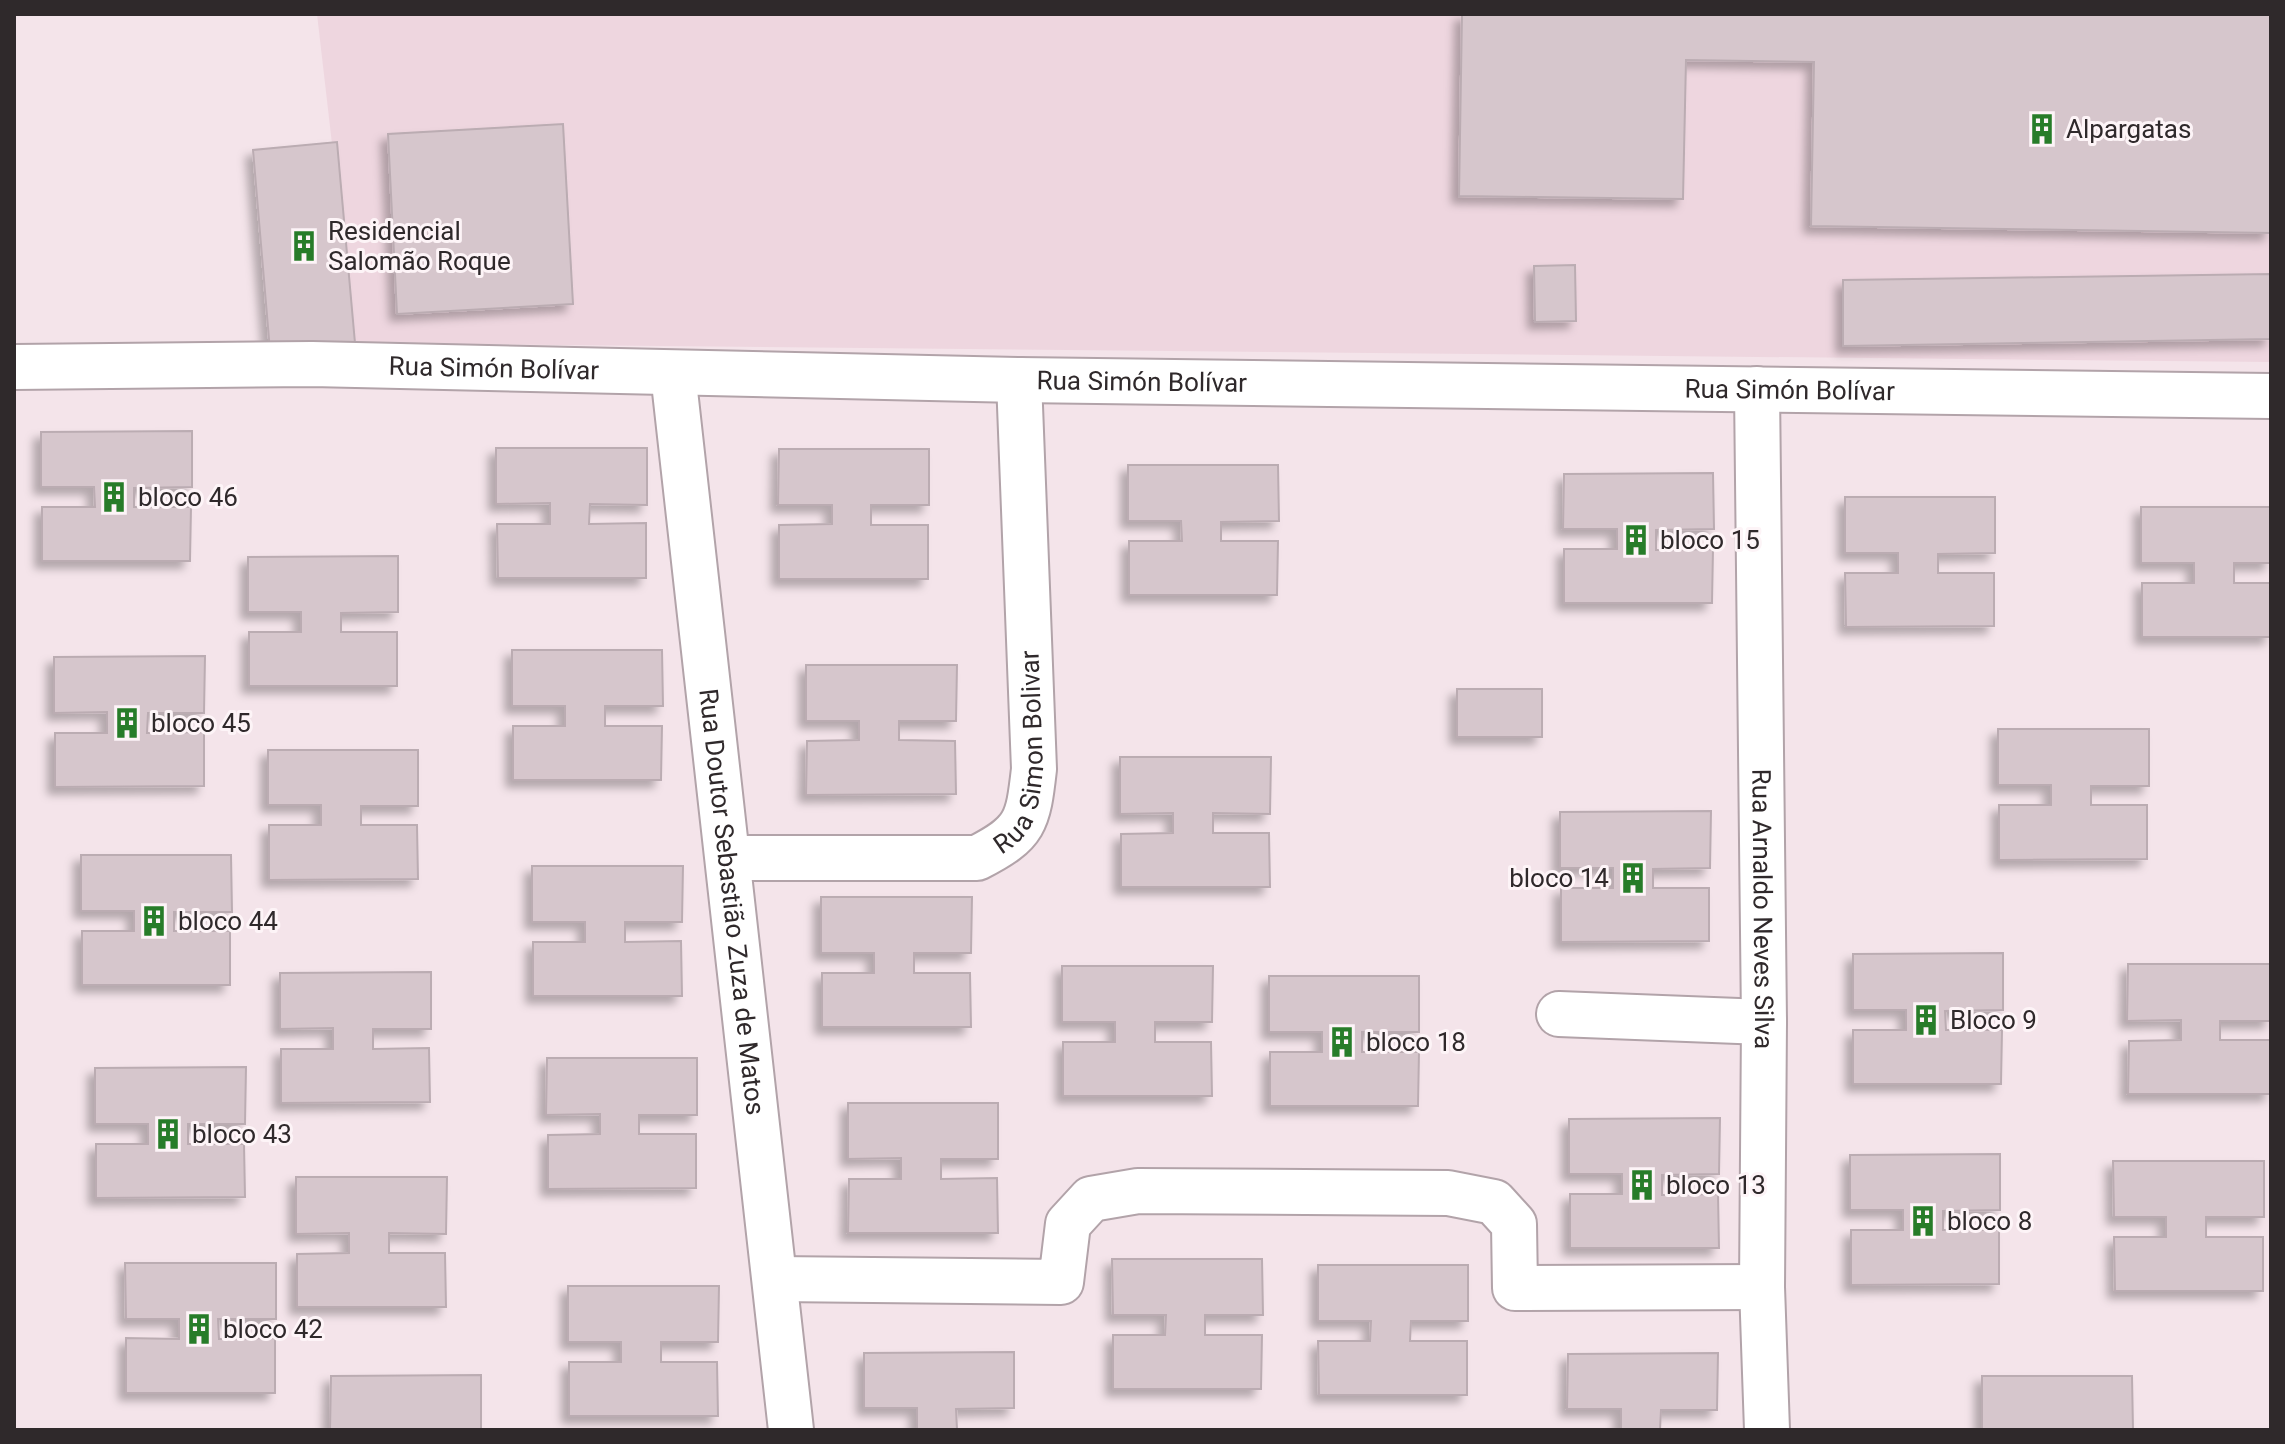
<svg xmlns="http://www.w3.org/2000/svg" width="2285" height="1444" viewBox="0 0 2285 1444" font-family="Roboto,sans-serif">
	<defs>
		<filter id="shadow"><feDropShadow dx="-7" dy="7" stdDeviation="4" flood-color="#0004"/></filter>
	</defs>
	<rect width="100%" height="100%" fill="#f4e4ea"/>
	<polygon fill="#eed6df" points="317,14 2271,14 2271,362 355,343"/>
	<g fill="#d6c6cc" stroke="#bbacb2" stroke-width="2" filter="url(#shadow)">
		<polygon points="1462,14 2271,14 2271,233 1811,226 1814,62 1686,60 1683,199 1459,196"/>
		<polygon points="563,124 573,304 397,314 388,134"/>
		<polygon points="337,142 355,343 270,351 253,150"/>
		<polygon points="1575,265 1576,321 1535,322 1534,266"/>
		<polygon points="2271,274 2271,339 1843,346 1843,280"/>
		<polygon points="192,431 192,487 134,488 134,507 191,507 190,561 42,561 42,507 95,507 94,487 41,487 41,432"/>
		<polygon points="496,448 647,448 647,505 590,504 589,524 646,523 646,578 498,578 497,524 550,524 550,503 496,504"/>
		<polygon points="779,449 929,449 929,505 871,505 871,525 928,525 928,579 779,579 779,525 832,524 832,505 778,505"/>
		<polygon points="1128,465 1278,465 1279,521 1221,522 1221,541 1278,541 1277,595 1129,595 1129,541 1182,541 1181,521 1128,521"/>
		<polygon points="1713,473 1714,529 1656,530 1656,550 1713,549 1712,603 1564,603 1564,549 1617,549 1617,529 1563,529 1564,474"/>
		<polygon points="1845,497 1995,497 1995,553 1938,554 1938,573 1994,573 1994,626 1846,627 1845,573 1898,573 1898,553 1845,553"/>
		<polygon points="2141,507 2271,507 2271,563 2234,563 2234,583 2271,583 2271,637 2142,637 2142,583 2194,583 2194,563 2141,563"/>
		<polygon points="398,556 398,612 341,613 341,632 397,632 397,686 249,686 249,632 301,632 301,612 248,612 248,557"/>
		<polygon points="512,650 662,650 663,706 605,706 605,726 662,726 661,780 513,780 513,726 565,726 565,706 512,706"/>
		<polygon points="205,656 204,713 148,713 147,733 204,732 204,786 55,787 55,733 107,733 107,712 54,713 54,657"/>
		<polygon points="806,665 957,665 956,721 899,721 899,740 955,741 956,794 806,795 807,741 859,740 859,721 806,721"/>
		<rect x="1457" y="689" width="85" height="48"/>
		<polygon points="1998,729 2149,729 2149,786 2091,786 2091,805 2147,805 2147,859 1999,860 1999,805 2051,805 2051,785 1998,785"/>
		<polygon points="268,750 418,750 418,806 361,806 361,825 417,825 418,879 269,880 269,825 321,825 321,805 268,805"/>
		<polygon points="1120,757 1271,757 1270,814 1213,813 1213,833 1269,833 1270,887 1121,887 1121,834 1173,833 1173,813 1120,814"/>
		<polygon points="1711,811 1710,868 1653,869 1653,888 1709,888 1709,941 1561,942 1561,888 1613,888 1613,868 1560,868 1560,812"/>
		<polygon points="81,855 231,855 232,912 174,912 174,931 230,931 230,985 82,985 82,931 134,931 134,911 81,911"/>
		<polygon points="532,866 683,866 682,922 625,922 625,942 681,941 682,996 533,996 533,942 585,942 585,922 532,922"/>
		<polygon points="821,897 972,897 971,953 914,953 914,973 970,973 971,1027 822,1027 822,973 874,973 874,953 821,953"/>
		<polygon points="2003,953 2003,1010 1945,1011 1946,1030 2002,1030 2001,1084 1853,1084 1853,1030 1906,1030 1906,1010 1853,1010 1853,954"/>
		<polygon points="2128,964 2271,964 2271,1021 2220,1021 2220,1040 2271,1040 2271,1094 2128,1094 2129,1041 2181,1040 2181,1020 2127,1021"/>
		<polygon points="1062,966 1213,966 1212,1022 1155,1022 1155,1042 1211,1042 1212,1096 1063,1096 1063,1042 1115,1042 1115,1022 1062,1022"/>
		<polygon points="431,972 431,1029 373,1029 373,1049 429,1048 430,1102 281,1103 281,1049 333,1049 333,1028 280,1029 280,973"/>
		<polygon points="1269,976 1419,976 1419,1032 1362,1032 1362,1052 1419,1052 1418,1106 1270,1106 1270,1052 1322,1052 1322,1032 1269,1032"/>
		<polygon points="547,1058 697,1058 697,1115 639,1115 639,1134 696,1134 696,1188 548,1189 548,1135 600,1134 600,1114 546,1115"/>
		<polygon points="246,1067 245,1124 188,1124 188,1144 244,1144 245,1197 96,1198 96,1144 148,1144 148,1124 95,1124 95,1068"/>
		<polygon points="848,1103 998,1103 998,1159 941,1159 941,1179 997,1178 998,1233 848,1233 849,1179 901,1179 901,1158 848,1159"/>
		<polygon points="1720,1118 1719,1174 1662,1175 1662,1195 1718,1194 1719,1248 1570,1248 1570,1194 1622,1194 1622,1174 1569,1174 1569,1119"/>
		<polygon points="2000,1154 2000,1210 1943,1211 1943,1230 1999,1230 1999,1284 1851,1285 1851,1230 1903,1230 1903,1210 1850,1210 1850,1155"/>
		<polygon points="2113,1161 2264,1161 2264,1217 2206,1217 2206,1237 2263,1237 2263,1291 2115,1291 2114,1237 2166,1237 2166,1217 2114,1217"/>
		<polygon points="296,1177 447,1177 446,1234 389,1233 389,1253 445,1253 446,1307 297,1307 297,1254 349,1253 349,1233 296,1234"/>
		<polygon points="1112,1259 1262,1259 1263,1315 1205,1315 1205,1335 1262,1335 1261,1389 1113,1389 1113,1335 1165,1335 1166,1315 1113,1315"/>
		<polygon points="125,1263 276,1263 276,1319 218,1319 219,1339 275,1338 275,1393 126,1393 126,1338 179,1339 179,1319 126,1319"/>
		<polygon points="1318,1265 1468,1265 1468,1321 1411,1321 1410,1341 1467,1341 1467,1395 1319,1395 1318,1341 1370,1341 1371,1321 1318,1321"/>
		<polygon points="568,1286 719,1286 718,1342 661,1342 661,1362 717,1362 718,1416 569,1416 569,1362 621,1362 621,1342 568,1342"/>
		<polygon points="1014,1352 1014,1408 956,1409 957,1429 1013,1430 865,1430 917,1429 917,1408 864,1408 864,1353"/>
		<polygon points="1718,1353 1717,1410 1661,1410 1660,1430 1717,1430 1569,1430 1621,1429 1621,1409 1567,1409 1568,1354"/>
		<polygon points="481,1375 481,1430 330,1430 331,1376"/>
		<polygon points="1982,1376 2132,1376 2133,1430 1982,1430"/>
	</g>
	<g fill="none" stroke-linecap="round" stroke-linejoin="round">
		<defs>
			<g id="minor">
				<path id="s1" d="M14 367 312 364 1019 380 2271 396"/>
				<path id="s2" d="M673 373 791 1430"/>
				<path id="s3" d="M1757 389 1764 1022 1762 1287 1767 1430"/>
				<path id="s4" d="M730 858H977C1026 833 1028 822 1034 769L1019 380"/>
				<polyline points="1559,1014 1764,1022"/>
				<polyline points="776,1279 1061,1282 1068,1224 1091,1199 1138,1191 1448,1193 1494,1202 1514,1224 1515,1288 1762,1287"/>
			</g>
		</defs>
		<use href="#minor" stroke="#b2a3a9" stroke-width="48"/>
		<use href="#minor" stroke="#fff" stroke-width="44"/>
	</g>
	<defs>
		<symbol id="building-bare" viewBox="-9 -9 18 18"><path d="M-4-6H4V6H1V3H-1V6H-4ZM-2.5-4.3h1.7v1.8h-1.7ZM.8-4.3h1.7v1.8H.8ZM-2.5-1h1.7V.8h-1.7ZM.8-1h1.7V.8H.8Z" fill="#277c29" stroke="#fdf4f7" stroke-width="2.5" paint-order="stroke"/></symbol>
	</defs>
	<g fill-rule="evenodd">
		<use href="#building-bare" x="2020" y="107" width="44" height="44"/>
		<use href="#building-bare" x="282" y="224" width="44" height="44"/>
		<use href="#building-bare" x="92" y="475" width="44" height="44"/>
		<use href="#building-bare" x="1614" y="518" width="44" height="44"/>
		<use href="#building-bare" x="105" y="701" width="44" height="44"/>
		<use href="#building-bare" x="1611" y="856" width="44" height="44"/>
		<use href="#building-bare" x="132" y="899" width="44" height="44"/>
		<use href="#building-bare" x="1904" y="998" width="44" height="44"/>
		<use href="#building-bare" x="1320" y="1020" width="44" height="44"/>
		<use href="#building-bare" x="146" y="1112" width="44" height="44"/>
		<use href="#building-bare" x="1620" y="1163" width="44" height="44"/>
		<use href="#building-bare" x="1901" y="1199" width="44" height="44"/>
		<use href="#building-bare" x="177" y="1307" width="44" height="44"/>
	</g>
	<g text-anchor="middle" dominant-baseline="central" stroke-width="6" stroke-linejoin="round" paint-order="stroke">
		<g font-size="26" fill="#2f292b" stroke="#fdf4f7" text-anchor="start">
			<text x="2066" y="129">Alpargatas</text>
			<text x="328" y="231">Residencial<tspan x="328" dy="30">Salomão Roque</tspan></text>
			<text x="138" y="497">bloco 46</text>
			<text x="1660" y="540">bloco 15</text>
			<text x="151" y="723">bloco 45</text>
			<text x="1609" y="878" text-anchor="end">bloco 14</text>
			<text x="178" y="921">bloco 44</text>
			<text x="1950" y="1020">Bloco 9</text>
			<text x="1366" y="1042">bloco 18</text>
			<text x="192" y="1134">bloco 43</text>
			<text x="1666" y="1185">bloco 13</text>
			<text x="1947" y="1221">bloco 8</text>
			<text x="223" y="1329">bloco 42</text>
		</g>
		<g font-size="26" fill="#2f292b" stroke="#fdf4f7">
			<text stroke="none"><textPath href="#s1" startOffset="480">Rua Simón Bolívar</textPath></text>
			<text stroke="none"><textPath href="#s1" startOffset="1128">Rua Simón Bolívar</textPath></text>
			<text stroke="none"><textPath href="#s1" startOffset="1776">Rua Simón Bolívar</textPath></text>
			<text stroke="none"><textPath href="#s4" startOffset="374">Rua Simon Bolivar</textPath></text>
			<text stroke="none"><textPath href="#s2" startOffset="532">Rua Doutor Sebastião Zuza de Matos</textPath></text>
			<text stroke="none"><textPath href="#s3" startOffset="520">Rua Arnaldo Neves Silva</textPath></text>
		</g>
	</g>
	<rect width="2285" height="1444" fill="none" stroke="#2f292b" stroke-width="32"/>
</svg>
